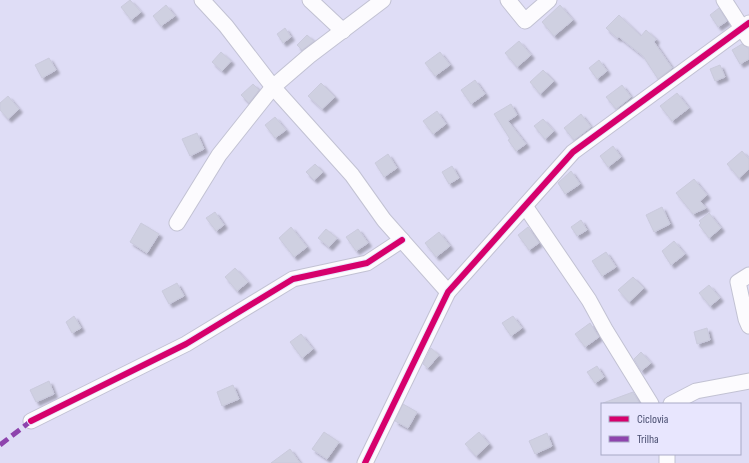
<svg xmlns="http://www.w3.org/2000/svg" width="749" height="463" viewBox="0 0 749 463" font-family="'Sofia Sans Condensed',sans-serif">
	<defs>
		<filter id="shadow"><feDropShadow dx="3.5" dy="3.5" stdDeviation="1" flood-color="#0004"/></filter>
	</defs>
	<rect width="100%" height="100%" fill="#e8e6f5"/>
	<path fill="#dfddf6" fill-rule="evenodd" d="M0 0H749V463H0ZM602 404H740V454H602Z"/>
	<g fill="#cfd0e1" stroke="#cacadd" filter="url(#shadow)">
		<polygon points="130,0 141,12 131,20 121,7"/>
		<polygon points="166,5 175,16 161,26 153,16"/>
		<polygon points="560,5 573,20 554,36 542,22"/>
		<polygon points="719,8 727,21 718,27 710,15"/>
		<polygon points="619,15 641,36 646,30 656,39 654,42 672,68 658,79 643,56 619,37 617,38 606,28"/>
		<polygon points="285,28 291,37 283,43 277,34"/>
		<polygon points="307,35 314,41 302,50 297,45"/>
		<polygon points="519,41 531,55 517,67 505,53"/>
		<polygon points="742,44 749,49 749,59 740,64 732,50"/>
		<polygon points="221,52 231,61 222,71 212,62"/>
		<polygon points="440,52 450,65 435,76 425,63"/>
		<polygon points="49,58 56,70 42,78 35,65"/>
		<polygon points="599,60 607,71 597,79 589,68"/>
		<polygon points="720,65 725,77 715,81 710,69"/>
		<polygon points="543,70 554,81 540,94 530,82"/>
		<polygon points="475,80 485,94 471,104 461,90"/>
		<polygon points="321,83 335,97 322,109 308,96"/>
		<polygon points="253,84 259,90 249,103 241,95"/>
		<polygon points="622,85 631,97 616,109 606,97"/>
		<polygon points="677,93 689,108 672,121 660,106"/>
		<polygon points="8,96 19,109 8,119 0,110 0,103"/>
		<polygon points="511,104 517,115 508,121 526,144 516,151 508,140 510,139 494,114"/>
		<polygon points="437,111 446,124 433,134 423,121"/>
		<polygon points="581,114 591,127 574,140 564,128"/>
		<polygon points="275,117 286,130 275,138 265,125"/>
		<polygon points="543,119 554,131 545,139 534,126"/>
		<polygon points="197,133 204,149 190,156 182,139"/>
		<polygon points="613,146 621,157 608,167 600,156"/>
		<polygon points="742,151 749,159 749,169 739,178 727,164"/>
		<polygon points="388,154 397,168 384,177 375,163"/>
		<polygon points="315,164 323,172 314,180 306,172"/>
		<polygon points="452,166 459,178 449,184 442,172"/>
		<polygon points="571,171 580,184 565,194 558,183"/>
		<polygon points="694,179 707,195 700,201 706,208 693,214 676,193"/>
		<polygon points="662,207 670,224 654,232 646,215"/>
		<polygon points="215,212 224,225 216,231 206,218"/>
		<polygon points="709,213 721,228 709,238 699,225 701,223 699,221"/>
		<polygon points="581,220 587,230 577,236 571,227"/>
		<polygon points="141,223 159,234 147,253 130,242"/>
		<polygon points="291,227 307,247 294,257 279,238"/>
		<polygon points="528,227 539,243 529,250 518,235"/>
		<polygon points="326,229 337,238 329,247 318,238"/>
		<polygon points="358,229 368,243 356,251 346,237"/>
		<polygon points="439,232 450,246 436,257 425,243"/>
		<polygon points="674,241 685,254 671,265 662,251"/>
		<polygon points="606,252 616,267 602,276 592,261"/>
		<polygon points="235,268 248,282 237,291 225,277"/>
		<polygon points="633,277 644,288 629,302 618,290"/>
		<polygon points="177,283 184,296 169,304 162,291"/>
		<polygon points="709,285 720,298 710,306 699,293"/>
		<polygon points="74,316 81,328 72,333 66,322"/>
		<polygon points="513,316 522,328 511,336 502,323"/>
		<polygon points="590,323 599,337 585,347 575,334"/>
		<polygon points="707,328 710,340 697,344 694,332"/>
		<polygon points="301,334 313,349 302,358 290,342"/>
		<polygon points="431,348 439,355 428,368 423,364"/>
		<polygon points="641,352 651,363 641,371 634,359"/>
		<polygon points="597,366 604,377 595,383 587,372"/>
		<polygon points="49,381 54,394 36,402 30,390"/>
		<polygon points="233,385 239,399 222,406 217,392"/>
		<polygon points="633,392 640,404 603,404 603,403"/>
		<polygon points="403,404 417,412 408,428 395,421"/>
		<polygon points="324,432 339,442 327,459 312,449"/>
		<polygon points="479,432 489,444 476,456 465,444"/>
		<polygon points="547,433 552,446 535,454 529,441"/>
		<polygon points="290,449 300,463 271,463"/>
	</g>
	<g fill="none" stroke-linecap="round" stroke-linejoin="round">
		<defs>
			<g id="minor">
				<polyline points="202,0 226,26 273,87 352,175 384,220 448,292"/>
				<polyline points="310,0 343,31"/>
				<polyline points="508,0 525,21 549,0"/>
				<polyline points="724,0 749,39"/>
				<polyline points="525,206 589,300 606,331 651,404"/>
				<polyline points="177,223 219,155 273,87 309,56 383,0"/>
				<polyline points="749,275 738,282 746,319 749,326"/>
				<polyline points="671,404 696,391 749,381"/>
				<polyline points="31,421 186,344 293,279 367,263 402,240"/>
				<polyline points="667,454 667,463"/>
				<polyline points="365,463 448,292 573,152 749,23"/>
			</g>
		</defs>
		<use href="#minor" stroke="#c2c2d3" stroke-width="17"/>
		<use href="#minor" stroke="#fcfbfe" stroke-width="15"/>
		<polyline stroke="#8e44ad" stroke-width="5" stroke-dasharray="10 5" stroke-linecap="butt" points="0,445 31,421"/>
		<defs>
			<g id="cycleway">
				<polyline points="31,421 186,344 293,279 367,263 402,240"/>
				<polyline points="365,463 448,292 573,152 749,23"/>
			</g>
		</defs>
		<use href="#cycleway" stroke="#e8e6fe" stroke-width="8"/>
		<use href="#cycleway" stroke="#d6006c" stroke-width="6"/>
	</g>
	<rect x="601" y="403" width="140" height="52" fill="#e8e6fe" stroke="#a8a9c5"/>
	<rect x="609" y="416" width="20" height="6" fill="#d6006c" stroke="#a8a9c5"/>
	<text x="637" y="423" font-size="12" fill="#494e70">Ciclovia</text>
	<rect x="609" y="436" width="20" height="6" fill="#8e44ad" stroke="#a8a9c5"/>
	<text x="637" y="443" font-size="12" fill="#494e70">Trilha</text>
</svg>
